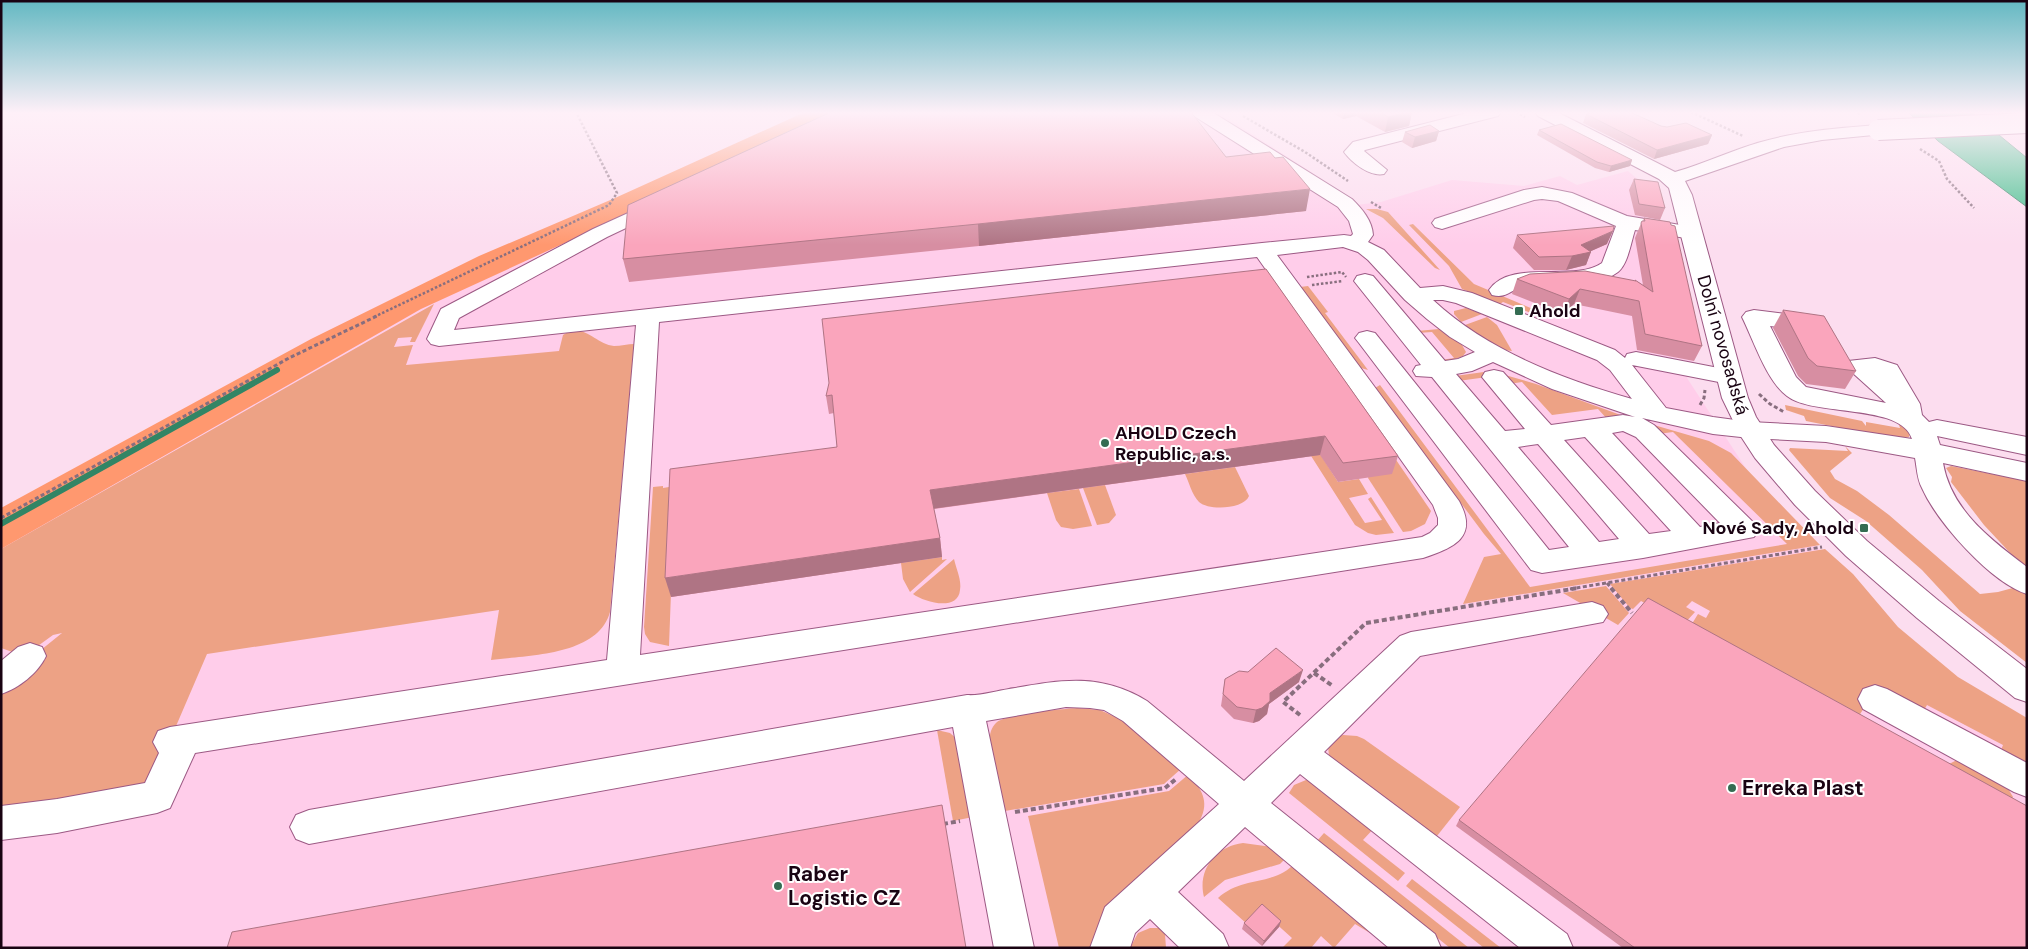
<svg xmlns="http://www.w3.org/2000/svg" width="2028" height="949" viewBox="0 0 2028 949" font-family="'DM Sans',sans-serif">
	<rect width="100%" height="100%" fill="#fcddef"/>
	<polygon fill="#ffcdea" points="824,112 1218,112 1342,192 1356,205 1381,202 1452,180 1524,186 1560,176 1577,185 1628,171 1654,193 1663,239 1688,327 1694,363 1691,374 1687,378 1749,473 1818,548 1849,577 1884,619 1955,680 2027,724 2027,948 1,948 1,543 422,301"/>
	<g fill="#eda285">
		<polygon points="1366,209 1377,209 1388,212 1440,270 1435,268 1383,218"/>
		<polygon points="1413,224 1474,284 1533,309 1531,313 1503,302 1500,304 1462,289 1449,266 1409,225"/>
		<polygon points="1308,286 1328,312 1325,313 1368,370 1361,368 1300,287"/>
		<path d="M434 304 415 342H410L412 337 398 338 394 347 413 345 406 365 559 351 563 335C583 321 595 344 614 346 621 346 628 344 634 344L610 612C598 656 528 655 491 660L499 610 207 654 146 796 1 815V689L36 654 62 633 53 635 24 656 1 648V549Z"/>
		<polygon points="1466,308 1482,314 1461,322 1454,314 1454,311"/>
		<path d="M1487 317 1497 325 1512 351C1500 351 1475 333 1465 325Z"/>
		<polygon points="1439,329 1462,345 1466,352 1463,356 1447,362 1441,360 1454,358 1432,332 1418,333 1417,331"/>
		<polygon points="1491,371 1536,384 1626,417 1608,420 1598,409 1552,415 1522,382 1509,384 1502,375 1458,381 1455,376"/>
		<polygon points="1380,385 1530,587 1787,544 1673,432 1658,434 1647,423 1709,441 1731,453 1820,545 1463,604 1484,557 1501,554 1484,534 1375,388"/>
		<polygon points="1785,405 1862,421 1866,426 1866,422 1900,428 1897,419 1911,431 1909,437 1897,439 1806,421 1804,416 1786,410"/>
		<polygon points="1379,435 1431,511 1425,524 1411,531 1403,532 1368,478"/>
		<polygon points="1315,446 1338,482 1359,479 1368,494 1349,498 1365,523 1382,520 1368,499 1371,497 1394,533 1376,535 1368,533 1355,525 1306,448"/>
		<polygon points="1845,446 1852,453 1830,471 1835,479 1857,491 1889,515 1980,594 1998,592 2020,586 2027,591 2027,663 1960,611 1922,570 1866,521 1830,498 1789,450 1790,448 1848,451"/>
		<polygon points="1951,466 2027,481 2027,571 1984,525 1951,482 1952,477 1946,468"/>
		<path d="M1235 467 1249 496C1244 509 1209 511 1199 502 1192 495 1189 482 1185 474Z"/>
		<polygon points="1105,485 1116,515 1109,523 1097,525 1083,488"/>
		<polygon points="663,486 663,488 675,486 669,646 650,642 645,634 644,627 653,487"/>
		<polygon points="1079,489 1092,526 1073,529 1061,527 1056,520 1047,493"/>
		<polygon points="1825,549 1853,574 1898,627 1958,677 2027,718 2027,774 1998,758 2003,745 1927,705 1920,717 1874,692 1857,719 1690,627 1698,614 1706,618 1710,611 1692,601 1686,607 1695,612 1684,624 1641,601 1633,609 1630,608 1610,584"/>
		<polygon points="942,557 942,560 947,559 910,592 903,579 901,563"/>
		<path d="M954 559C956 568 962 581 960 590 958 612 924 602 913 594Z"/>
		<polygon points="1606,586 1629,613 1618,625 1563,593"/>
		<path d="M1077 708 1100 710 1122 720 1182 768 1164 784 1005 811 990 748C989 739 989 729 997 722 1007 714 1062 709 1077 708Z"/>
		<polygon points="937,730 950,733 958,740 973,817 953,821"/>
		<polygon points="1343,735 1357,736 1364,739 1460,807 1433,841 1329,757 1328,745 1336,737"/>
		<polygon points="1959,759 2006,785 2013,797 2008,806 1949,764"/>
		<path d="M1189 774C1201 789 1210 801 1200 820L1095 948H1059L1028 816 1169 791Z"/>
		<polygon points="1306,780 1312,781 1376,826 1363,840 1405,873 1398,881 1289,793 1294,785"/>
		<polygon points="1324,833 1469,948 1450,948 1317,841"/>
		<path d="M1243 843 1272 847 1288 856 1280 864 1225 880 1204 897C1197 870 1216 846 1243 843Z"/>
		<path d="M1296 862 1380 939 1355 924 1334 948 1321 936 1311 948H1282L1292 938 1261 910 1247 924 1218 898C1243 875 1274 887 1296 862Z"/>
		<polygon points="1412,879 1501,948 1484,948 1406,886"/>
		<polygon points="1150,928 1161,928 1168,932 1165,934 1166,948 1130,948 1138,933"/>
	</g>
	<polygon fill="#ff986f" points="805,112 850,112 421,309 1,549 1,508 311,339 479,256 615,198"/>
	<polygon fill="#3cbd89" stroke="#328565" points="1908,112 1971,112 2027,158 2027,207 1938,141"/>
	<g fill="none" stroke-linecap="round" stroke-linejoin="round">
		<polyline stroke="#328565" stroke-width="6" points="1,524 277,370"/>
		<defs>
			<g id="minor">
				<path d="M1191 112H1212L1352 199C1362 209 1372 220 1373 235L1368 242 1384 250 1420 288 1443 286 1472 293 1615 350 1625 358 1627 354 1636 352 1729 370 1738 372 1741 377 1738 382 1729 384 1632 365 1666 408 1713 417 1750 422 1826 426 1912 439C1901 403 1813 417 1787 396 1766 380 1754 341 1742 317L1746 312 1754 310 1810 317 1818 319 1822 324 1818 329 1810 331 1770 326 1796 377 1806 387 1886 403 1845 366 1848 361 1875 358 1897 365 1920 404 1922 415 1929 422 1937 420 2027 437V455L1937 436 1940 445 2027 463V481L1943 463C1951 510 1991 540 2027 567V594C1991 583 1937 522 1922 488 1917 479 1917 468 1915 458L1826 442 1750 438 1713 434 1642 418 1654 425 1754 523 1759 530 1754 537 1643 558 1542 573 1531 570 1359 343 1355 338 1359 333 1367 331 1375 333 1549 550 1569 547 1432 377 1416 376 1413 371 1416 366 1421 365 1354 281 1357 276 1365 274 1373 276 1445 361 1458 359 1475 352 1450 337 1427 319 1405 300 1368 260 1358 252 1343 247 1277 255 1459 501C1479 537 1454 548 1423 558L195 753 170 808 157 813 57 833 1 840V806L57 799 145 783 159 753 153 742 158 731 170 727 607 660 636 325 439 346 431 344 427 339 441 309 593 229 659 199 666 201 669 205 666 209 607 237 459 318 454 330 1262 243 1344 235 1351 236 1353 234 1349 221 1338 207 1194 116ZM1257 257 1433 505 1438 518V525L1430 533 1422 537 640 655 659 322ZM1433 300H1443L1456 303 1597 360 1610 370 1632 399C1562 379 1488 351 1433 300ZM1493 362 1552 389 1635 417 1623 415 1551 425 1503 372 1494 370 1485 372 1482 377 1525 429 1505 431 1456 374 1472 371ZM1623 431 1636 437 1720 523 1700 527 1612 433ZM1585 437 1671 531 1649 534 1564 440ZM1538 444 1619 539 1599 542 1518 447Z"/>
				<path d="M1471 112H1501L1498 116 1365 150 1364 151 1387 170 1384 174C1370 177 1352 163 1344 152L1353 142Z"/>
				<path d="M1542 187 1572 193 1627 216 1692 227 1699 229 1702 233 1699 237 1692 239 1635 230C1631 242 1628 264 1618 272 1595 290 1551 283 1524 287 1510 289 1508 299 1492 295L1489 290C1511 258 1573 283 1602 263L1616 226 1558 201 1542 199 1534 200 1442 229 1435 227 1432 223 1435 219 1524 190Z"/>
				<path d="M1592 602 1603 606 1608 614 1603 622 1420 656 1324 752 1567 934 1573 948H1520L1300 774 1271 803 1435 934 1441 948H1389L1245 827 1178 892 1223 934 1229 948H1180L1150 919 1135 933 1130 948H1090L1105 907 1219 804 1123 721 1104 710 1090 708 1066 707 986 721 1034 948H994L953 727 309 844 296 839 290 827 296 815 309 810 967 695C980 696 996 691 1009 689 1060 680 1100 672 1147 701L1244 781 1400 636 1411 632Z"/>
				<path d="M30 643 42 647 46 656C38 673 19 688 1 694V661L18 647Z"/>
				<polygon points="1875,685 1887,689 2027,763 2027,797 2014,792 1863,709 1858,699 1863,689"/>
			</g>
			<path id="major" d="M1535 112H1557L1675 172C1704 164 1732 150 1761 142 1799 131 1838 128 1878 125L1884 126 1887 130 1884 134 1822 140 1784 147 1685 181 1692 195 1748 398 1756 417 1774 445 1815 491 1867 541 1939 601 2027 669V702L2015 698 1917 618 1846 556 1795 505 1755 458 1740 435 1722 398 1669 188 1659 179 1538 116Z"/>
		</defs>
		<use href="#minor" stroke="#9c5984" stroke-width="2"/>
		<use href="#major" stroke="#9c5984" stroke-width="2"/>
		<g stroke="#886e7e" stroke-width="2.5" stroke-dasharray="2.5 2" stroke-linecap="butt">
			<polyline points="1516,112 1525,117"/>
			<polyline points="1691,112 1743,136"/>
			<polyline points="1853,112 1861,114"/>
			<polyline points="1243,116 1305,152 1348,181"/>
			<polyline points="1920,149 1939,161 1947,179 1974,208"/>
			<polyline points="1371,202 1381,208"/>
			<polyline points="1307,277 1342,272 1346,277"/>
			<polyline points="1312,285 1343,281"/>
			<polyline points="374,317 609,205 617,193 576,112"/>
		</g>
		<g stroke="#886e7e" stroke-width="3" stroke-dasharray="4 2.5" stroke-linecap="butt">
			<polyline points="1759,394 1770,404 1784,412"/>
			<polyline points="1700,405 1704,398 1705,390"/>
			<polyline points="1,518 289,358 377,316"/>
			<polyline points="1607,583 1612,589"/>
			<polyline points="1570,589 1822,547"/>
		</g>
		<g stroke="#886e7e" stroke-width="4" stroke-dasharray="5 3" stroke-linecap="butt">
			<polyline points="1611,588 1632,613"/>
			<polyline points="1314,673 1333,686"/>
			<polyline points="1300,715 1283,702 1366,623 1578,588"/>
			<polyline points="1015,812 1165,788 1176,779"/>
			<polyline points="943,824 960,821"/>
		</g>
		<use href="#minor" fill="#fff" fill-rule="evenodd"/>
		<use href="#major" fill="#fff" fill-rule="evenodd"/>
		<defs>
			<polyline id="major-bridge" points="1878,130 2027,123"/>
		</defs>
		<use href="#major-bridge" stroke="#9c5984" stroke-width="22" stroke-linecap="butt"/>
		<use href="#major-bridge" stroke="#fff" stroke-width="20"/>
	</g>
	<g fill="#d78ea2">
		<polygon points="1331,112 1412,112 1409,126 1385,132 1356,116 1343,119"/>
		<polygon points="1586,114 1661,126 1712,135 1708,144 1654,159 1583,123"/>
		<polygon points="1539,130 1632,160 1630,166 1609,172 1595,168 1537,135"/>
		<polygon points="1439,131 1436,141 1412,148 1402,142 1405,132"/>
		<polygon points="1226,157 1306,211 979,246 629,282 623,259"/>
		<polygon points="1634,179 1665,208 1660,220 1635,215 1629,190"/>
		<polygon points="1644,218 1702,346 1694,361 1637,350 1632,316 1574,304 1563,314 1512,294 1517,279 1635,281 1635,280 1643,285 1635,238 1642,221 1643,221"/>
		<polygon points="1517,235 1607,244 1591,251 1586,265 1566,270 1534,270 1513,248"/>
		<polygon points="1266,269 1398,456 1392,474 1338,482 1320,455 934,509 940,538 942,557 671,597 837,447 834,413 829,414 826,396"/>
		<polygon points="1783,310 1856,371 1845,389 1806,384 1798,376 1773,328"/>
		<polygon points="1225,679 1299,682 1269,704 1267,714 1259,721 1253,723 1234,719 1221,706"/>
		<polygon points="1459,820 2027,948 1623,948 1456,826"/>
		<polygon points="1281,921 1279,927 1262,946 1242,929 1244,923"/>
	</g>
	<g fill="#af7484">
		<polygon points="1344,112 1357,112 1356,116 1343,119"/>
		<polygon points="1409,112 1412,112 1409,126 1385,132 1388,117"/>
		<polygon points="1439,131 1436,141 1412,148 1415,137"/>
		<polygon points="1712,135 1708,144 1654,159 1657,150"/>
		<polygon points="1632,160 1630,166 1609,172 1611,166"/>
		<polygon points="1310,189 1306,211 979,246 978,224"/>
		<polygon points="1613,231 1607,244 1589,252 1591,252 1586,265 1566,270 1572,256 1581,245"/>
		<polygon points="1580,289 1574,304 1563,314 1569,299"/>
		<polygon points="1325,436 1320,455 931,509 930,490"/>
		<polygon points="940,538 942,557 671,597 665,578"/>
		<polygon points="1303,670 1299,682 1269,704 1267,714 1259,721 1253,723 1256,710 1270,693"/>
		<polygon points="1281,921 1279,927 1262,946 1264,941"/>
	</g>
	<g fill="#faa5bc" stroke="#af7484">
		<polygon points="831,112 1191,112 1226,157 1270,152 1275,158 1283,157 1310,189 978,224 623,259 628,205"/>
		<polygon points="1379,112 1409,112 1388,117"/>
		<polygon points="1595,112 1630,112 1661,126 1667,127 1686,123 1712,135 1657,150 1586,114"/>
		<polygon points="1561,124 1632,160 1611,166 1597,162 1539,130"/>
		<polygon points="1430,125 1439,131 1415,137 1405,132"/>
		<polygon points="1634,179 1658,182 1665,208 1639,204"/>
		<polygon points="1644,218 1670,222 1671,225 1675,226 1702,346 1645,334 1639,301 1580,289 1569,299 1517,279 1530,274 1585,271 1636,281 1635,280 1653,292 1641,223 1642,221 1645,221"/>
		<polygon points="1614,226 1613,231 1581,245 1591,252 1572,256 1539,257 1517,235"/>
		<polygon points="1266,269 1398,456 1343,463 1325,436 930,490 940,538 665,578 670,469 837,447 832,395 826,396 829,383 822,319"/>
		<polygon points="1783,310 1824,316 1856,371 1817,366 1808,358"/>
		<polygon points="1648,598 2027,806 2027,948 1635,948 1459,820"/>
		<polygon points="1276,648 1303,670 1270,693 1270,701 1262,708 1256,710 1237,707 1223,694 1225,679 1239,671 1248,672"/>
		<polygon points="942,805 966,948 227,948 232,932"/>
		<polygon points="1262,904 1281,921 1264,941 1244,923"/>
	</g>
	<linearGradient id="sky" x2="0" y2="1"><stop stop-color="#63b8c2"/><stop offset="0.46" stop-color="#fef0f8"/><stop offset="1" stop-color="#fef0f8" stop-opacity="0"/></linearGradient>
	<rect width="2028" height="245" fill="url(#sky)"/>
	<g fill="#346c52" stroke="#fff" stroke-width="2">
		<rect x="1514" y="306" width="10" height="10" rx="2.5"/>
		<circle cx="1105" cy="443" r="5"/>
		<rect x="1859" y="523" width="10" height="10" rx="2.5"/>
		<circle cx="1732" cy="788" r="5"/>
		<circle cx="778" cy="886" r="5"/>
	</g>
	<g text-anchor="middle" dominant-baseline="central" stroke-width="4" stroke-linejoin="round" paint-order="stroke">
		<g font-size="18" font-weight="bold" fill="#190312" stroke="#fff" text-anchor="start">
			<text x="1529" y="311">Ahold</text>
			<text x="1115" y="433">AHOLD Czech<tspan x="1115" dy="21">Republic, a.s.</tspan></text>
			<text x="1854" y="528" text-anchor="end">Nové Sady, Ahold</text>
		</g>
		<g font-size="18" fill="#190312" stroke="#fff">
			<text transform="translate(1723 345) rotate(74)">Dolní novosadská</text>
		</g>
		<g font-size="21" font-weight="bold" fill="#190312" stroke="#fff" text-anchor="start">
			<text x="1742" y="788">Erreka Plast</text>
			<text x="788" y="874">Raber<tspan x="788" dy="24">Logistic CZ</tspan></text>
		</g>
	</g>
	<rect width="2028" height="949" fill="none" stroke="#190312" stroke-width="5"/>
</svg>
